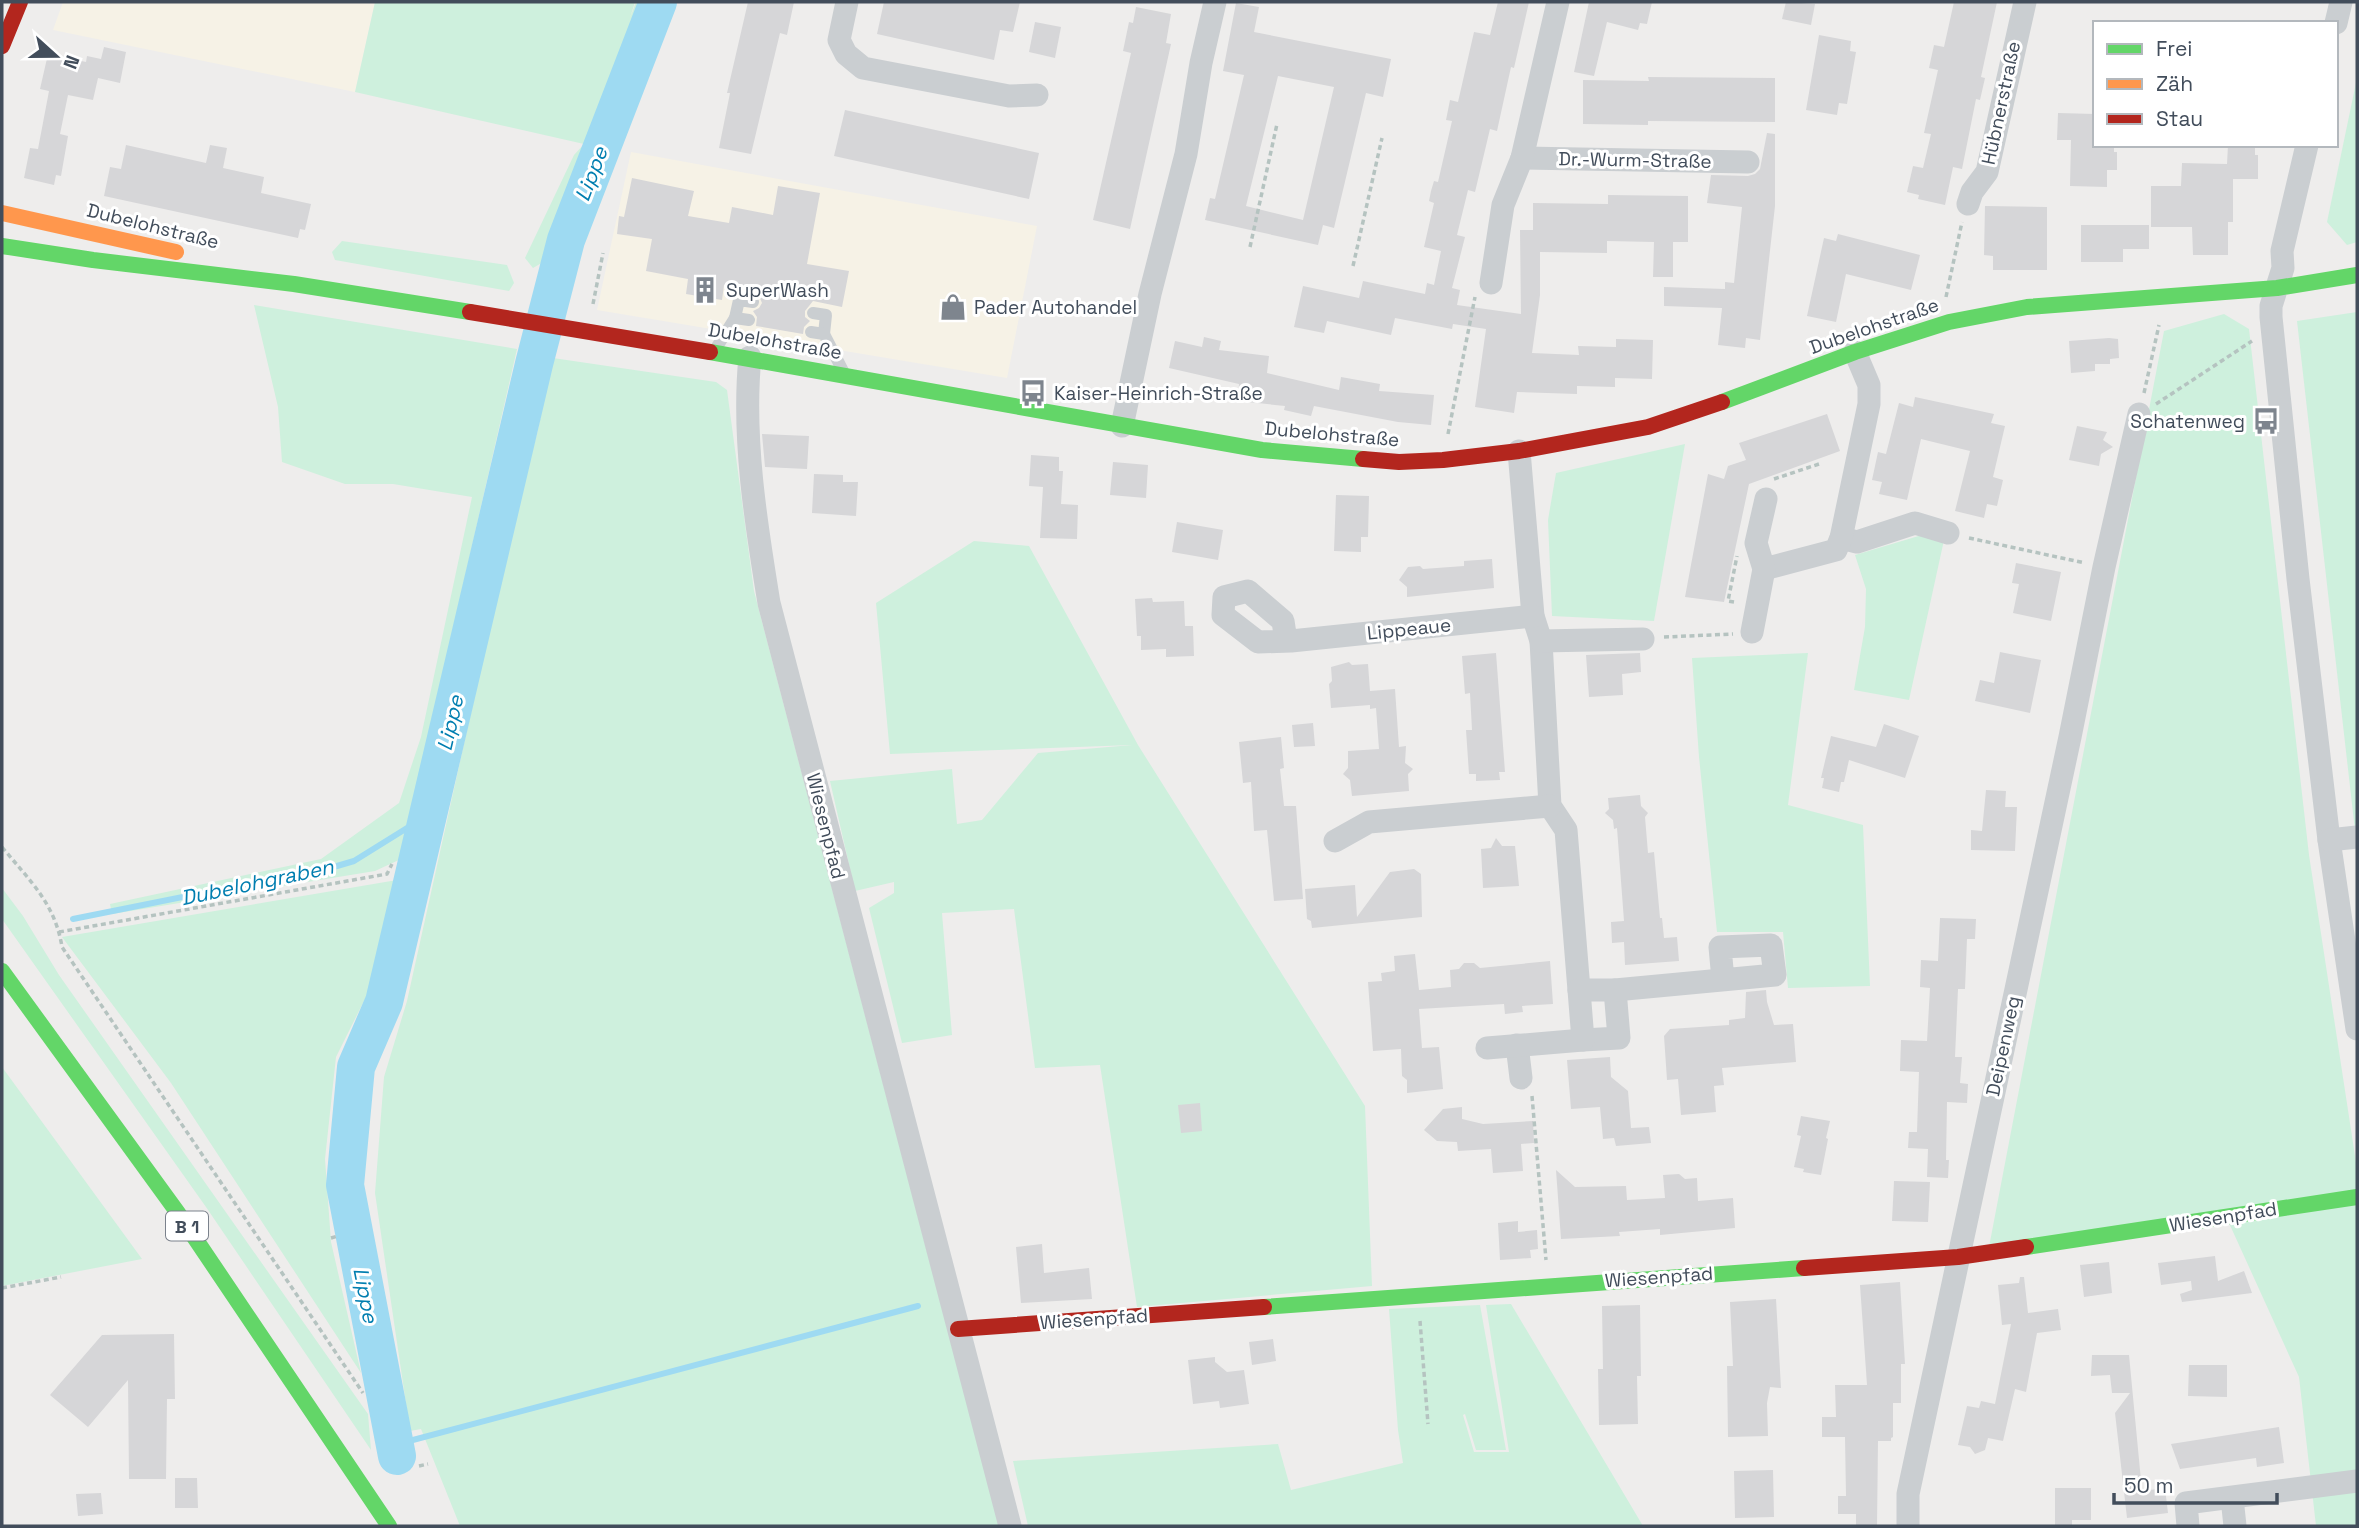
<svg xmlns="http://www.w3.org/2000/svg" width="2359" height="1528" viewBox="0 0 2359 1528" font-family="'Space Grotesk',sans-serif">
	<rect width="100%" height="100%" fill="#eeedec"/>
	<g fill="#f6f2e6">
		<polygon points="63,2 375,2 355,92 53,30"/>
		<polygon points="631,152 1037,226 1007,378 597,310"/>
	</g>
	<g fill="#cef0dd">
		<polygon points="375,2 635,2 630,18 636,2 642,2 545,261 533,268 525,258 574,155 584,144 355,92"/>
		<polygon points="2357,78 2357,242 2347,245 2327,222"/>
		<polygon points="342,241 507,265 514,283 509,291 335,260 332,252"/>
		<polygon points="254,305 517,349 405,839 401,859 375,871 112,914 110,904 321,859 399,803 421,737 472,497 393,484 345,484 282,462 278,407"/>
		<polygon points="2357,312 2357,848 2297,321"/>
		<polygon points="2224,314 2249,329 2309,855 2357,1169 2357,1526 2316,1526 2299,1377 2224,1212 1989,1247 2164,331"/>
		<polygon points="553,358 716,382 727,390 754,591 999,1526 460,1526 421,1429 410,1431 375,1193 384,1077 407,1001 516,509 537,434"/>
		<polygon points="1685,444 1654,621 1552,616 1548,520 1556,473"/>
		<polygon points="1922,535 1944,540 1909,700 1854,690 1865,627 1866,589 1855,555"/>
		<polygon points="974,541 1029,546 1138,745 1365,1106 1372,1286 1137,1307 1100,1065 1035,1068 1014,909 942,913 952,1035 902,1043 869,908 894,893 894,882 855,891 830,781 952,769 957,824 982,820 1038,753 1132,745 890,754 876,603"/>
		<polygon points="1808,653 1788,805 1863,825 1870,986 1788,988 1783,932 1717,932 1699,757 1692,658"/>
		<polygon points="397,880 372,985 336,1057 325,1159 331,1242 361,1373 171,1083 62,937"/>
		<polygon points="2,888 23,916 59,975 368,1414 371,1450 206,1207 2,919"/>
		<polygon points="2,1067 142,1259 2,1286"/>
		<polygon points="1511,1304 1643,1526 1028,1526 1013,1461 1278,1444 1291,1490 1403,1463 1398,1430 1389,1309 1480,1305 1506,1450 1476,1450 1465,1414 1463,1415 1474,1452 1509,1452 1486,1305"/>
	</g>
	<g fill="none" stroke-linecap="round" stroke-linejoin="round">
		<g stroke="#9edaf2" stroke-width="6">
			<polyline points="73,919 337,866 354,861 428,815"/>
			<polyline points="394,1445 918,1306"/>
		</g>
		<polyline stroke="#9edaf2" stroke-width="38" points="397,1456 345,1185 356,1067 384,1002 534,364 566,240 658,2"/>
	</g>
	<g fill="#d6d6d8" fill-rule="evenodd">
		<polygon points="748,2 794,2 787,35 780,33 751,154 719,148 730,93 727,93"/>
		<polygon points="884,2 1020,2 1013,32 1000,30 994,60 877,34"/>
		<polygon points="1498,2 1529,2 1514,68 1511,67 1497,131 1490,129 1475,192 1468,190 1457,235 1465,237 1452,288 1460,290 1457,305 1521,314 1520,230 1533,230 1533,203 1608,204 1608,195 1688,196 1688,242 1673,242 1673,277 1653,277 1654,242 1607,241 1607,253 1540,252 1540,295 1532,353 1579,355 1578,346 1616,347 1616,339 1653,340 1652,379 1615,378 1615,387 1577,386 1577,394 1517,392 1514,413 1475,407 1486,329 1453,324 1452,329 1395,318 1391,335 1327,321 1324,333 1294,327 1303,286 1359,298 1363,281 1425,294 1427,283 1434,285 1441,251 1424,247 1434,203 1429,201 1431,191 1434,181 1438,182 1452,121 1446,120 1450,100 1458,102 1474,32 1490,35"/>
		<polygon points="1589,2 1652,2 1647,24 1640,23 1638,30 1607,22 1594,76 1574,72"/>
		<polygon points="1786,2 1815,4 1811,25 1782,19"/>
		<polygon points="1954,2 1997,2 1981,77 1985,78 1980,100 1976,99 1962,169 1953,167 1945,205 1918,199 1919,195 1907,192 1913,166 1923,168 1931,134 1924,133 1938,70 1929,68 1934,45 1944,47"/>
		<path d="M1236 3 1259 7 1254 32 1391 59 1383 97 1366 93 1334 228 1323 225 1318 245 1205 220 1210 198 1215 199 1244 75 1223 71ZM1278 76 1334 87 1303 220 1246 206Z"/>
		<polygon points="1136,7 1171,14 1166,43 1171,44 1130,229 1093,220 1131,53 1123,51 1129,22 1133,23"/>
		<polygon points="1035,22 1061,27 1055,58 1029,52"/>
		<polygon points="1819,35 1851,41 1850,51 1856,52 1847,104 1839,103 1837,115 1806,110"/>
		<polygon points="104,47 126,52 120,83 98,78 93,100 68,95 60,134 68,136 61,176 56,175 54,185 24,178 30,148 38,149 49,91 40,89 48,54 86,62 87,56 101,59"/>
		<polygon points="1648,77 1775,78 1775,122 1648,121 1648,125 1583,124 1583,80 1649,81"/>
		<polygon points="845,110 1039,153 1029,199 834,156"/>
		<polygon points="2058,113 2095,114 2095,145 2114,145 2114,152 2117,152 2117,170 2107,170 2107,187 2070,186 2071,140 2057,140"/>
		<polygon points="1767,133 1775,134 1775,206 1760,340 1746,338 1745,348 1718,345 1722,308 1664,306 1664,287 1725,289 1725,282 1734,283 1742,207 1707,203 1711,175 1748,176 1755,174 1760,169"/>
		<polygon points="126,145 206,163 210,145 227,148 223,168 264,177 261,193 311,204 305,230 300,229 298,238 104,196 110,167 121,169"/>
		<polygon points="2228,145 2255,145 2255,155 2258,155 2258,179 2233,179 2233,222 2228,222 2228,255 2193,255 2192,227 2151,227 2151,186 2181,186 2182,163 2227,164"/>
		<polygon points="632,178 694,191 688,216 729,223 732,207 773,215 778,186 820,193 807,264 849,271 842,307 813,301 805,311 805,317 810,321 804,327 803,334 756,326 757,317 753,311 759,308 762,303 757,291 724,285 722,300 686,294 688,279 646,271 652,239 617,234 619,216 624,217"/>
		<polygon points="1985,206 2047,207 2047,270 1993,270 1993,256 1984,255"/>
		<polygon points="2081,225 2149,225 2149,249 2123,249 2123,262 2081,262"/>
		<polygon points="1838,234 1920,255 1911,290 1846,274 1836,322 1807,316 1824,238 1836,241"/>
		<polygon points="1204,337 1221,341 1219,350 1269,356 1267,373 1339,390 1341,377 1380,384 1379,391 1434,395 1431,425 1398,422 1314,406 1311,416 1284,410 1285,406 1238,401 1239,384 1169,368 1175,341 1202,347"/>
		<polygon points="2109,338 2118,339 2119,358 2110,359 2110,364 2095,364 2095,371 2071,373 2069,341"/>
		<polygon points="1915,397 1994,414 1991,423 2005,426 1993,477 2003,480 1997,506 1987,504 1984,518 1955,511 1970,451 1921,439 1907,500 1879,494 1882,482 1872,480 1878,452 1886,454 1899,403 1913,407"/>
		<polygon points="1827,414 1840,451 1749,484 1724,602 1685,597 1708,474 1724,479 1728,466 1746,460 1739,443"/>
		<polygon points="2077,426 2107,432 2103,440 2113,447 2101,454 2099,466 2069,460"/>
		<polygon points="762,434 809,436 807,469 765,467"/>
		<polygon points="1031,455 1059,457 1059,471 1063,471 1061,504 1078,505 1077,539 1040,538 1043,487 1029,486"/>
		<polygon points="1113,462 1148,465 1146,498 1110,495"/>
		<polygon points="814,474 843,475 843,482 858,482 856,516 812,513"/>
		<polygon points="1336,495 1369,496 1368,537 1361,537 1361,552 1334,551"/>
		<polygon points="1177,522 1223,530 1218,560 1172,552"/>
		<polygon points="1492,559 1494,588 1407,597 1407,587 1399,580 1408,567 1420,566 1423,569 1464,566 1464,561"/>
		<polygon points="2016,563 2061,572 2051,621 2013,613 2019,584 2012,583"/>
		<polygon points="1152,598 1153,602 1184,601 1185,626 1193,626 1194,656 1166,657 1166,649 1141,650 1141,636 1137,636 1135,599"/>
		<polygon points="2000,652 2041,660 2030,713 1975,701 1980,680 1994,683"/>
		<polygon points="1496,653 1505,772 1499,772 1500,780 1476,781 1476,774 1469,774 1466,730 1472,730 1470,693 1465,694 1462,656"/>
		<polygon points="1640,653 1641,672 1622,674 1623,695 1589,697 1586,655"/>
		<polygon points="1349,662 1352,665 1368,664 1370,691 1395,689 1399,747 1406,746 1405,763 1413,769 1408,774 1409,791 1352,796 1350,780 1343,774 1348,768 1348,751 1379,749 1376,708 1370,709 1370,705 1331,708 1329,684 1332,681 1331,667"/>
		<polygon points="1313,723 1315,746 1294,747 1292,725"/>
		<polygon points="1884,724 1919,736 1905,778 1849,760 1844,782 1841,782 1839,792 1822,788 1824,778 1821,778 1831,736 1876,747"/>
		<polygon points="1281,737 1284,768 1280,769 1284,806 1296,806 1303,899 1274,901 1267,830 1254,831 1251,782 1243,783 1239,742"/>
		<polygon points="1986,790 2006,791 2005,807 2017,807 2015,851 1971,850 1971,830 1982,831"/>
		<polygon points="1640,795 1641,806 1648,813 1645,817 1648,853 1654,852 1660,918 1662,918 1664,938 1677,937 1679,961 1625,965 1624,942 1612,943 1611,922 1624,921 1617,828 1614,829 1613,820 1605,813 1609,809 1608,798"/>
		<polygon points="1496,838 1502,846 1515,846 1519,886 1483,888 1481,849 1491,848"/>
		<polygon points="1414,869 1421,874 1422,917 1312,928 1311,921 1307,919 1305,889 1355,885 1357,917 1390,872"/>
		<polygon points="1940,918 1976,919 1975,939 1967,939 1965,989 1958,989 1955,1057 1962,1057 1960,1083 1968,1084 1967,1103 1947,1102 1946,1160 1949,1160 1948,1178 1927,1177 1928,1149 1908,1148 1909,1132 1917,1132 1919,1072 1900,1071 1901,1040 1927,1041 1930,988 1920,987 1921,960 1938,961"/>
		<polygon points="1415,954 1419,990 1451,987 1450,970 1459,969 1464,963 1474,963 1480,968 1550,961 1553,1004 1522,1006 1523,1012 1505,1014 1504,1004 1419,1009 1422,1048 1439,1047 1443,1089 1407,1093 1407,1080 1402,1076 1401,1049 1373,1051 1368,982 1382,981 1381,973 1395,971 1394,956"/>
		<polygon points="1766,990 1767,1002 1774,1025 1793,1024 1796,1062 1722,1068 1724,1085 1714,1086 1716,1112 1681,1115 1678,1079 1667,1080 1664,1036 1670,1029 1729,1025 1729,1020 1745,1018 1746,992"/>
		<polygon points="1610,1057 1611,1077 1628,1091 1631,1128 1649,1127 1651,1143 1616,1146 1614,1138 1603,1139 1600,1107 1571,1109 1567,1060"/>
		<polygon points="1200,1103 1202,1131 1181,1133 1178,1105"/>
		<polygon points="1462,1107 1462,1119 1483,1124 1533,1121 1534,1143 1521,1144 1523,1171 1493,1173 1491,1149 1458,1151 1457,1142 1437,1141 1424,1130 1443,1109"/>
		<polygon points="1801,1116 1830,1121 1826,1138 1828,1139 1821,1175 1803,1172 1804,1169 1794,1167 1801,1136 1797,1135"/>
		<polygon points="1556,1170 1575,1187 1626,1186 1627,1200 1665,1198 1663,1175 1679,1174 1685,1179 1697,1178 1698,1201 1733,1198 1735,1228 1660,1235 1660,1229 1619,1232 1620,1236 1561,1239"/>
		<polygon points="1894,1181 1930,1182 1928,1222 1892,1221"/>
		<polygon points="1518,1221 1518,1232 1537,1230 1538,1249 1530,1250 1531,1258 1500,1260 1498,1223"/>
		<polygon points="1042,1244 1044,1273 1089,1268 1092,1299 1021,1303 1016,1247"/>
		<polygon points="2215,1256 2218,1281 2244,1271 2252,1293 2182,1302 2180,1294 2192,1290 2191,1281 2161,1285 2158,1263"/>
		<polygon points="2109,1262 2112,1293 2084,1297 2080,1265"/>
		<polygon points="2020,1277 2024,1277 2028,1313 2058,1309 2061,1330 2037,1333 2026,1392 2015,1389 2003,1441 1988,1438 1985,1450 1975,1454 1970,1447 1958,1445 1967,1406 1979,1408 1981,1401 1995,1404 2011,1324 2002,1325 1998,1285 2019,1283"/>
		<polygon points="1900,1282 1905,1364 1901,1364 1901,1403 1893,1403 1893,1437 1891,1438 1891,1441 1878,1441 1877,1526 1856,1526 1856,1514 1838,1514 1838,1496 1846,1496 1845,1437 1822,1437 1822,1417 1836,1417 1835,1385 1867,1385 1860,1285"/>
		<polygon points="1776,1299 1781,1388 1770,1387 1767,1403 1768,1436 1728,1437 1727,1366 1733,1366 1730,1302"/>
		<polygon points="1640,1305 1641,1376 1637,1376 1638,1424 1599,1425 1598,1369 1603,1369 1602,1306"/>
		<polygon points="174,1334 175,1399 167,1399 166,1479 129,1479 128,1380 88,1427 50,1395 102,1335"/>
		<polygon points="1273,1339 1276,1361 1252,1365 1249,1342"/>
		<polygon points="2092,1355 2129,1355 2142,1491 2165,1488 2168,1513 2127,1518 2115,1413 2130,1393 2112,1393 2110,1375 2091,1376"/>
		<polygon points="1215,1357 1215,1362 1227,1372 1244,1370 1249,1404 1220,1408 1219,1401 1193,1404 1188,1360"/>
		<polygon points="2189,1365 2227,1365 2227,1397 2188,1396"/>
		<polygon points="2279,1427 2284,1463 2257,1467 2256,1458 2180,1469 2171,1444"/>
		<polygon points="1773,1470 1774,1517 1735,1518 1734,1471"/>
		<polygon points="175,1478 197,1478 198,1508 175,1508"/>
		<polygon points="2055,1488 2091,1488 2091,1520 2072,1520 2072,1526 2055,1526"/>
		<polygon points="101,1493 103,1514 78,1516 76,1494"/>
	</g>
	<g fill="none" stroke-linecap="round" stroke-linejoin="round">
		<g stroke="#b5c3c0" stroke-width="3.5" stroke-dasharray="5 3.5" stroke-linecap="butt">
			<polyline points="1250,247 1277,124"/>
			<polyline points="1353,266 1382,138"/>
			<polyline points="1946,297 1962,222"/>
			<polyline points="593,304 603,253"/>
			<polyline points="2144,393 2159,325"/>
			<polyline points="2156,404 2252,341"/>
			<polyline points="1448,434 1475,297"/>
			<polyline points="1774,479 1819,464"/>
			<polyline points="1969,538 2085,563"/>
			<polyline points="1734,602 1728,601 1737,556"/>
			<polyline points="1664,637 1733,634"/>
			<path d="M2 847C29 880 55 903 62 947L363 1393"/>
			<polyline points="59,932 387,874 392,864"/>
			<polyline points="1532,1096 1546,1260"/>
			<polyline points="331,1238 338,1236"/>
			<polyline points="2,1288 61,1277"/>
			<polyline points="1420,1321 1428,1424"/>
			<polyline points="419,1466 428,1464"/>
		</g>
		<g stroke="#caced1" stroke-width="12">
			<polyline points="813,313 826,315 824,334"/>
			<polyline points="735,318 739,300 753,302"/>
			<polyline points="811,332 824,334 843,371"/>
			<polyline points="715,350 735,318 749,320"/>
		</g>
		<g stroke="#caced1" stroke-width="23">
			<polyline points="847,2 839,40 846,54 863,68 1009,96 1037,95"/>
			<polyline points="2336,23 2341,2"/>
			<polyline points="2307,145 2282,251 2283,268 2271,306 2271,317 2298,579 2329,840 2357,1029"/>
			<polyline points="1522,158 1748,162"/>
			<polyline points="1968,204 1972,192 1987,172 2025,2"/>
			<polyline points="1491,283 1503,205 1522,158 1558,2"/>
			<path d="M750 357C742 436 756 524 769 603L1010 1526"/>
			<polyline points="1122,426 1150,294 1186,154 1201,63 1215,2"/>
			<polyline points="1519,451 1533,616 1541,641 1550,806 1566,830 1579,990"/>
			<polyline points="1841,538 1857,542 1915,523 1948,533"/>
			<polyline points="1764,569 1836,550 1841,538 1869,404 1869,385 1855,352"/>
			<polyline points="1752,632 1764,569 1756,543 1766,499"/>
			<polyline points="1286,641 1283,621 1248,591 1224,597 1223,615 1258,642 1291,641 1533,616"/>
			<polyline points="1541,641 1643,639"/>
			<polyline points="2329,840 2357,837"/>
			<polyline points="1335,841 1369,822 1550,806"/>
			<polyline points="1583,1040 1619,1038 1615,990"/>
			<polyline points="1517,1045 1521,1078"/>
			<polyline points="1487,1048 1583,1040 1579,990 1615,990 1775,975 1771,945 1720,947 1723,980"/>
			<polyline points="2232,1498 2235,1526"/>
			<polyline points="1908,1526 1908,1494 2070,737 2104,567 2139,414"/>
			<polyline points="2188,1526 2186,1503 2357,1481"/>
		</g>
		<g stroke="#63d668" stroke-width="16">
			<polyline points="2,246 93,260 294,284 470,312"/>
			<polyline points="710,352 1262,450 1363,459"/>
			<polyline points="1722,402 1855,352 1949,322 2027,307 2277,288 2357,275"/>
			<polyline points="2,971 178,1213 389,1526"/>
			<polyline points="2026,1247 2357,1197"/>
			<polyline points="1264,1307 1804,1268"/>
		</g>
		<polyline stroke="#ff974d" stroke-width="16" points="2,213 176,252"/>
		<g stroke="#b3261e" stroke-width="16">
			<polyline points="2,46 20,2"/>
			<polyline points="470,312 710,352"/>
			<polyline points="1363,459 1399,462 1443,460 1519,451 1648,427 1722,402"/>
			<polyline points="1804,1268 1958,1257 2026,1247"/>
			<polyline points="958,1329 1264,1307"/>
		</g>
	</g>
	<defs>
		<symbol id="building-bare" viewBox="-9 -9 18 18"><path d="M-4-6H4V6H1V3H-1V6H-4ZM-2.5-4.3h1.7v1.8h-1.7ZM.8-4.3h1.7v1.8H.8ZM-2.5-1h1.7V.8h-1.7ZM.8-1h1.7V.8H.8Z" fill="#7e858e" stroke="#fff" stroke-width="2.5" paint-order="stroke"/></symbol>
		<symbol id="shop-bare" viewBox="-9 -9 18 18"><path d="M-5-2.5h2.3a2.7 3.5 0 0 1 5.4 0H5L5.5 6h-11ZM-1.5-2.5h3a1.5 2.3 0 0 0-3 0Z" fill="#7e858e" stroke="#fff" stroke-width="2.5" paint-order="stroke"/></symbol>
		<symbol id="bus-bare" viewBox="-9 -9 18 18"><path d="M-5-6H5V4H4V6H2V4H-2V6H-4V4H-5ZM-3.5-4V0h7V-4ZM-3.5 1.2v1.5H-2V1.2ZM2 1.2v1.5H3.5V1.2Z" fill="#7e858e" stroke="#fff" stroke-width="2.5" paint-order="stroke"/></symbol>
	</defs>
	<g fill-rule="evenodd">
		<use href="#building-bare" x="686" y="271" width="38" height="38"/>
		<use href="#shop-bare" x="934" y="288" width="38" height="38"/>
		<use href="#bus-bare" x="1014" y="374" width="38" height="38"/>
		<use href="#bus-bare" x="2247" y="402" width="38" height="38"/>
	</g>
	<g text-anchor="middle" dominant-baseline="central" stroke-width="6" stroke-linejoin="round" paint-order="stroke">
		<rect fill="#fff" stroke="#7b828c" stroke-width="2" x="166" y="1211.5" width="42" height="29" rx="5"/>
		<g font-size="18" font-weight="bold" fill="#424d5b">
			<text x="187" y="1226">B 1</text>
		</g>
		<g font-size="19" fill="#424d5b" stroke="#fff">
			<text transform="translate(2001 103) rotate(-78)">Hübnerstraße</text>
			<text transform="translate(1635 160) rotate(1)">Dr.-Wurm-Straße</text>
			<text transform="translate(153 226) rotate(14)">Dubelohstraße</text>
			<text transform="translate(1874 326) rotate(-19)">Dubelohstraße</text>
			<text transform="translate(775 341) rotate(10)">Dubelohstraße</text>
			<text transform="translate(1332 434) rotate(5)">Dubelohstraße</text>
			<text transform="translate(1409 629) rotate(-6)">Lippeaue</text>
			<text transform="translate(826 826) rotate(76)">Wiesenpfad</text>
			<text transform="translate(2003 1046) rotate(-78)">Deipenweg</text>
			<text transform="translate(2223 1217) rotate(-9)">Wiesenpfad</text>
			<text transform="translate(1659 1277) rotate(-4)">Wiesenpfad</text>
			<text transform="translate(1094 1319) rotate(-4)">Wiesenpfad</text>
		</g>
		<g font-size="19" fill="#424d5b" stroke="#fff" text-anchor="start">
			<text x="726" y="290">SuperWash</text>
			<text x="974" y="307">Pader Autohandel</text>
			<text x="1054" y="393">Kaiser-Heinrich-Straße</text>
			<text x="2245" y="421" text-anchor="end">Schatenweg</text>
		</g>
		<g font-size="21" font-style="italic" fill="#007eb0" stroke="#fff">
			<text transform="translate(591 174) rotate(-69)">Lippe</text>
			<text transform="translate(450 723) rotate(-77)">Lippe</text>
			<text transform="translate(257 882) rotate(-12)">Dubelohgraben</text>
			<text transform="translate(366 1295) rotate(79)">Lippe</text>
		</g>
	</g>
	<rect width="2359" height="1528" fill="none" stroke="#424d5b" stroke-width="7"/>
	<rect x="2093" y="21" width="245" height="126" fill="#ffffff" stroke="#b3b8bd" stroke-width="2"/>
	<rect x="2107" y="44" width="35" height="10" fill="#63d668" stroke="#b3b8bd" stroke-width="2"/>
	<text x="2156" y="56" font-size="21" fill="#424d5b">Frei</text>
	<rect x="2107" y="79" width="35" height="10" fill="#ff974d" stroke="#b3b8bd" stroke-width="2"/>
	<text x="2156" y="91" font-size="21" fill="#424d5b">Zäh</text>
	<rect x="2107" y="114" width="35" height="10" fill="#b3261e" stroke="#b3b8bd" stroke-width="2"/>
	<text x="2156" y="126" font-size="21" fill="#424d5b">Stau</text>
	<g transform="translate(56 56) rotate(111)" stroke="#ffffff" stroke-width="5" paint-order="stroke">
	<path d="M0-5L12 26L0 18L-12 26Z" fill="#424d5b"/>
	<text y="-10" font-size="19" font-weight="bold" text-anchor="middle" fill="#424d5b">N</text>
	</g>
	<path d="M2114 1493v10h163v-10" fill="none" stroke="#424d5b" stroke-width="3.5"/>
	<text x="2124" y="1493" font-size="21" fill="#424d5b" stroke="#ffffff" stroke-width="5" paint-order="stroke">50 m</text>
</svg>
